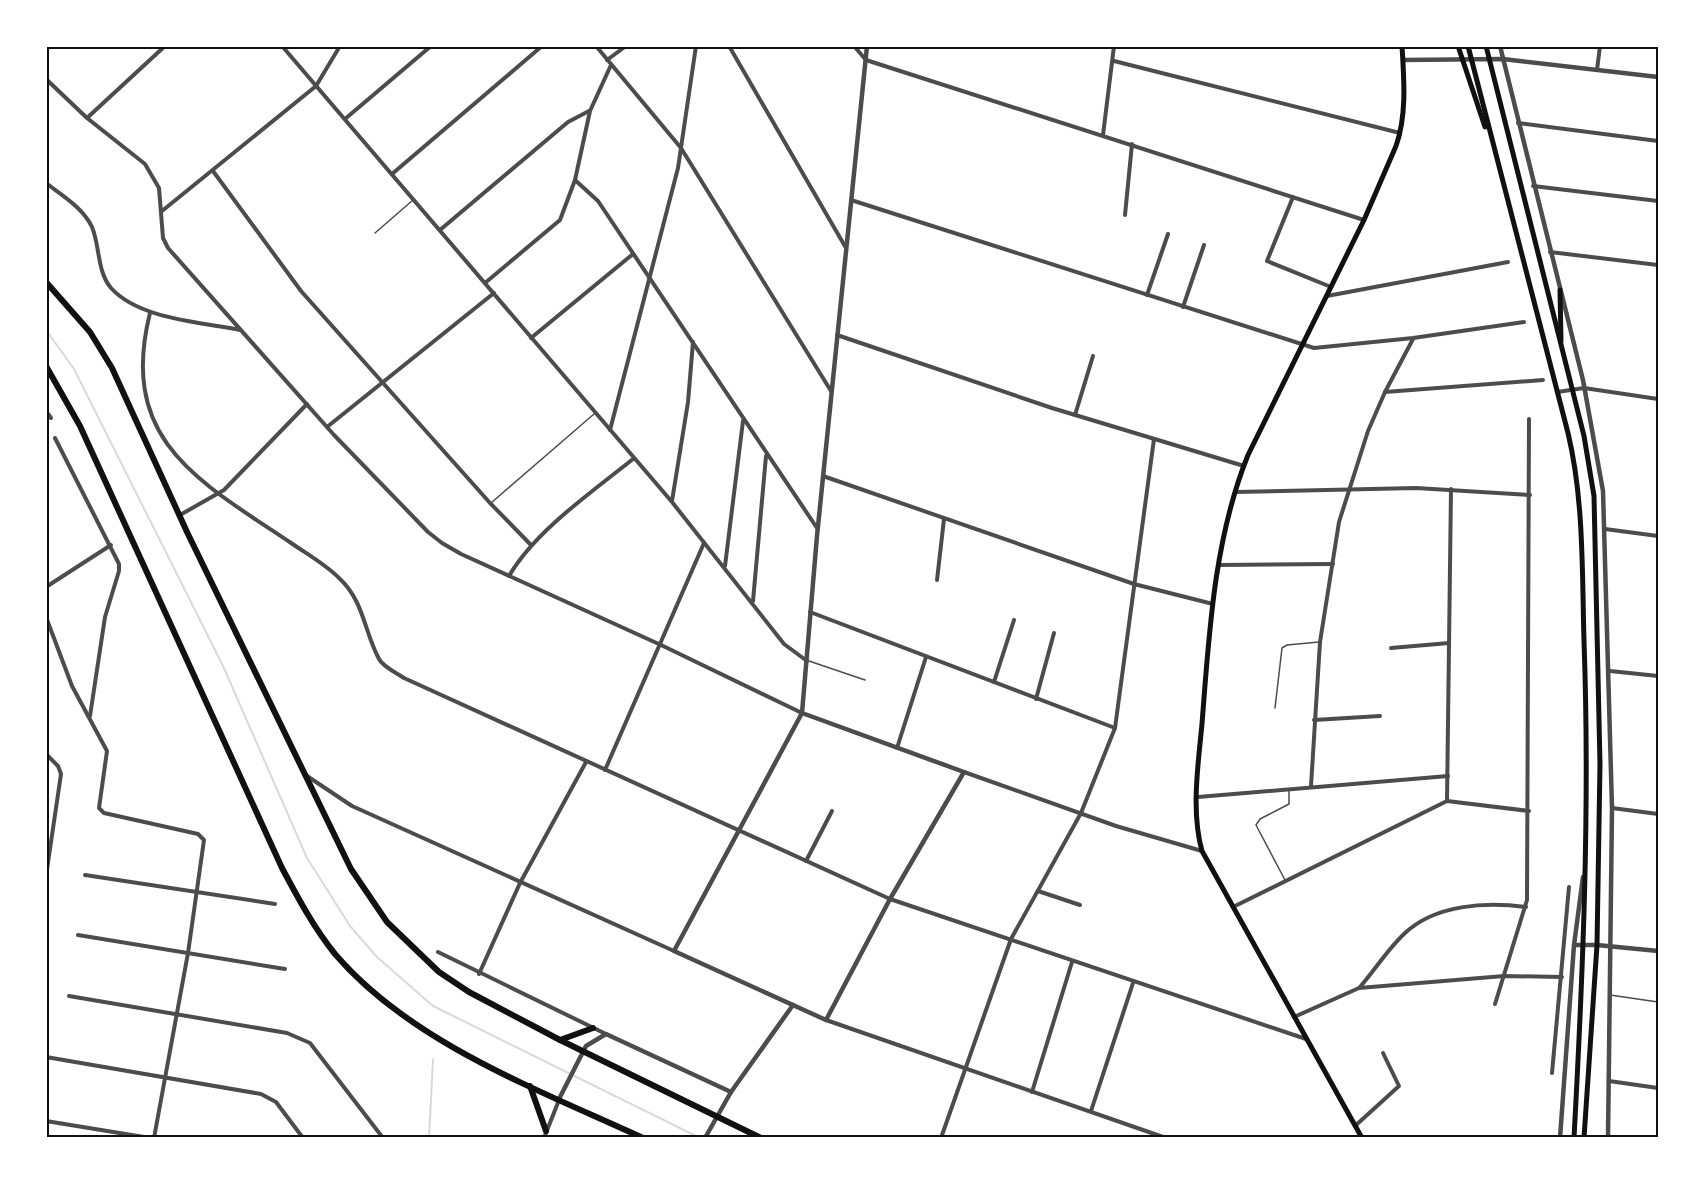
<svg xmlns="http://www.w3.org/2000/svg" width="1705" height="1184" viewBox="0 0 1705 1184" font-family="Barlow,sans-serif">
	<rect width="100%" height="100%" fill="#fff"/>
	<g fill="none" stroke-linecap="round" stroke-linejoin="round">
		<g stroke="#d9d9d9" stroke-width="2">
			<polyline points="46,330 74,369 223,666 307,858 350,926 377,957 433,1006 700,1138"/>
			<polyline points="429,1138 433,1059"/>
		</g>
		<g stroke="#4c4c4c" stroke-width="1.5">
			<polyline points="375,233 413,200"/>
			<polyline points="491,503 594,414"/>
			<polyline points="809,661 865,680"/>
			<polyline points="1275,708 1282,648 1287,645 1319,642"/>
			<polyline points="1285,880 1256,825 1260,819 1289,804 1289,789"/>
			<polyline points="1610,995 1658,1002"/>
		</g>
		<g stroke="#4c4c4c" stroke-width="4">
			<polyline points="282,46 672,502 784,644 807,661"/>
			<polyline points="596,46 681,148 831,391"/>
			<polyline points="729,46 846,248"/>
			<polyline points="854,46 866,60 1364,220"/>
			<polyline points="607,60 626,46"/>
			<polyline points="1114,61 1400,133"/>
			<polyline points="1597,70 1600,46"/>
			<polyline points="46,79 87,118 145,164 159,188 163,238 168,248 334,435 428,532 442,543 461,554 661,645 802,713"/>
			<polyline points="87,118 165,46"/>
			<polyline points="345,119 431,46"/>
			<polyline points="1518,123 1658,141"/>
			<polyline points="1103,135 1114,46"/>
			<polyline points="213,171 301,291 490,503 531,545"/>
			<polyline points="392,174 542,46"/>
			<polyline points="575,180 598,201 817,528"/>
			<path d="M46 183C63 196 83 208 92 227 100 246 97 272 111 288 139 319 200 322 240 330"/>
			<polyline points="1533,186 1658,201"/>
			<polyline points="1293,197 1267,261 1331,287"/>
			<polyline points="851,200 1314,348 1413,338 1524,322"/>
			<polyline points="162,211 316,86 340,46"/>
			<polyline points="1125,215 1132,144"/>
			<polyline points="440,230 568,122 589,111"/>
			<polyline points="1550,252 1658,265"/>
			<polyline points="485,283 560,220 575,180 590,111 611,65"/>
			<polyline points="1147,295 1168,234"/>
			<polyline points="1327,296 1508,262"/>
			<polyline points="1183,307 1204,245"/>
			<path d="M150 313C118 441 199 481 291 543 307 554 325 564 339 578 364 601 364 631 379 659 383 667 397 673 404 678L890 899 1306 1039"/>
			<polyline points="837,335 1052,408 1244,466"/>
			<polyline points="531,338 633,254"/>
			<polyline points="1385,392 1543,380"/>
			<polyline points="1557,392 1584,388 1658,399"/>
			<polyline points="46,411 51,418"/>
			<polyline points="1075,415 1093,356"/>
			<polyline points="327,427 494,293"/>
			<polyline points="610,430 678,168 696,46"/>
			<polyline points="55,438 119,564 119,571 105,617 90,716"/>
			<polyline points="823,476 1134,584 1213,604"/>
			<polyline points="1236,492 1416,488 1530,495"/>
			<polyline points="672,501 688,402 693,342"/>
			<polyline points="180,515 224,490 307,404"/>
			<polyline points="1605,529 1658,536"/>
			<polyline points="1219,565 1333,564"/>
			<polyline points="725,566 743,421"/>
			<path d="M509 576C535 531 592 492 633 459"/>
			<polyline points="937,580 944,519"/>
			<polyline points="46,587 111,545"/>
			<polyline points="753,601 766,456"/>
			<polyline points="810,612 1115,728"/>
			<polyline points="46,617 72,686 107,751 99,808 104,813 198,834 204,840 188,953 154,1138"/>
			<polyline points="1391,648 1449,643"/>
			<polyline points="1610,671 1658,676"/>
			<polyline points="994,682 1014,620"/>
			<polyline points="1036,699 1054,633"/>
			<polyline points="1314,720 1380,716"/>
			<polyline points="897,748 926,657"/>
			<polyline points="46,754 58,766 61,774 46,876"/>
			<polyline points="605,770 704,543"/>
			<polyline points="964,772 1116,826 1202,851"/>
			<polyline points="307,776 352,806 674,951"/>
			<polyline points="1311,786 1320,642 1339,522 1368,431 1385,392 1413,339"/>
			<polyline points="1198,797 1448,776"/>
			<polyline points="1447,801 1451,489"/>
			<polyline points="1612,808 1658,814"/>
			<polyline points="806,861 832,811"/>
			<polyline points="85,875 275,904"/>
			<polyline points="1038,891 1080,905"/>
			<polyline points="1233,907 1447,801 1529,811"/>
			<polyline points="78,935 285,969"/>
			<polyline points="438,952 606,1034"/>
			<polyline points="479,974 520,883 586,762"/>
			<path d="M1360 987C1375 970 1387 950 1404 934 1435 904 1486 902 1526 907"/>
			<polyline points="69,996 287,1033 310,1043 383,1138"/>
			<polyline points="1495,1004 1527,900 1529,419"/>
			<polyline points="1294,1017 1359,988 1504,976 1562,977"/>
			<polyline points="826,1020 1166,1138"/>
			<polyline points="46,1057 261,1094 276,1102 303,1138"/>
			<polyline points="1552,1073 1569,887"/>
			<polyline points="1609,1081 1658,1088"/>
			<polyline points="1032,1092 1072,962"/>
			<polyline points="1091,1111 1133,983"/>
			<polyline points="46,1121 150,1138"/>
			<polyline points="1355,1126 1399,1086 1383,1053"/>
			<polyline points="544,1138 559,1100"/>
			<polyline points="941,1138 1011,939 1081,813 1115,728 1154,439"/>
		</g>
		<g stroke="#4c4c4c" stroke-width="4.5">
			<polyline points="1500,46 1583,380 1603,491 1612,808 1608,1138"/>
			<polyline points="1403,60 1503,59 1658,77"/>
			<polyline points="802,713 964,772 890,899 826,1020 674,951 802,713 817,536 867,46"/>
			<polyline points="1574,945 1597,945 1658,951"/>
			<polyline points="559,1099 586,1046 606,1034 731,1092"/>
			<polyline points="705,1138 731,1092 793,1005"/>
			<polyline points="1560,1138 1574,945 1583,877"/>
		</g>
		<path stroke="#111" stroke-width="5" d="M1362 1138 1202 851C1191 812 1198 765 1202 724 1209 634 1214 539 1248 455L1364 220 1396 146C1407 115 1404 79 1402 46"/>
		<g stroke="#111" stroke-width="5">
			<polyline points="1458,46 1485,127"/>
			<path d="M1468 46 1568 433C1584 500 1582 572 1584 641 1590 807 1583 972 1574 1138"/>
			<polyline points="1486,46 1584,436 1594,496 1600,764 1597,945 1584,1138"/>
			<polyline points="1560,290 1561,341"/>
		</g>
		<g stroke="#111" stroke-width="6">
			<polyline points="46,282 90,332 112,368 187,532 351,869 387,922 439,972 469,992 560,1040 761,1138"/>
			<path d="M46 366 80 426 282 868C298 898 314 928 335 954 411 1043 539 1090 643 1138"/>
			<polyline points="560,1040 593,1028"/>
			<polyline points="530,1086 546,1131"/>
		</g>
	</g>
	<rect width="1705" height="1184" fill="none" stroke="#ffffff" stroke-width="96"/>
	<rect x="48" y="48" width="1609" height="1088" fill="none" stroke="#111" stroke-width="2"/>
</svg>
